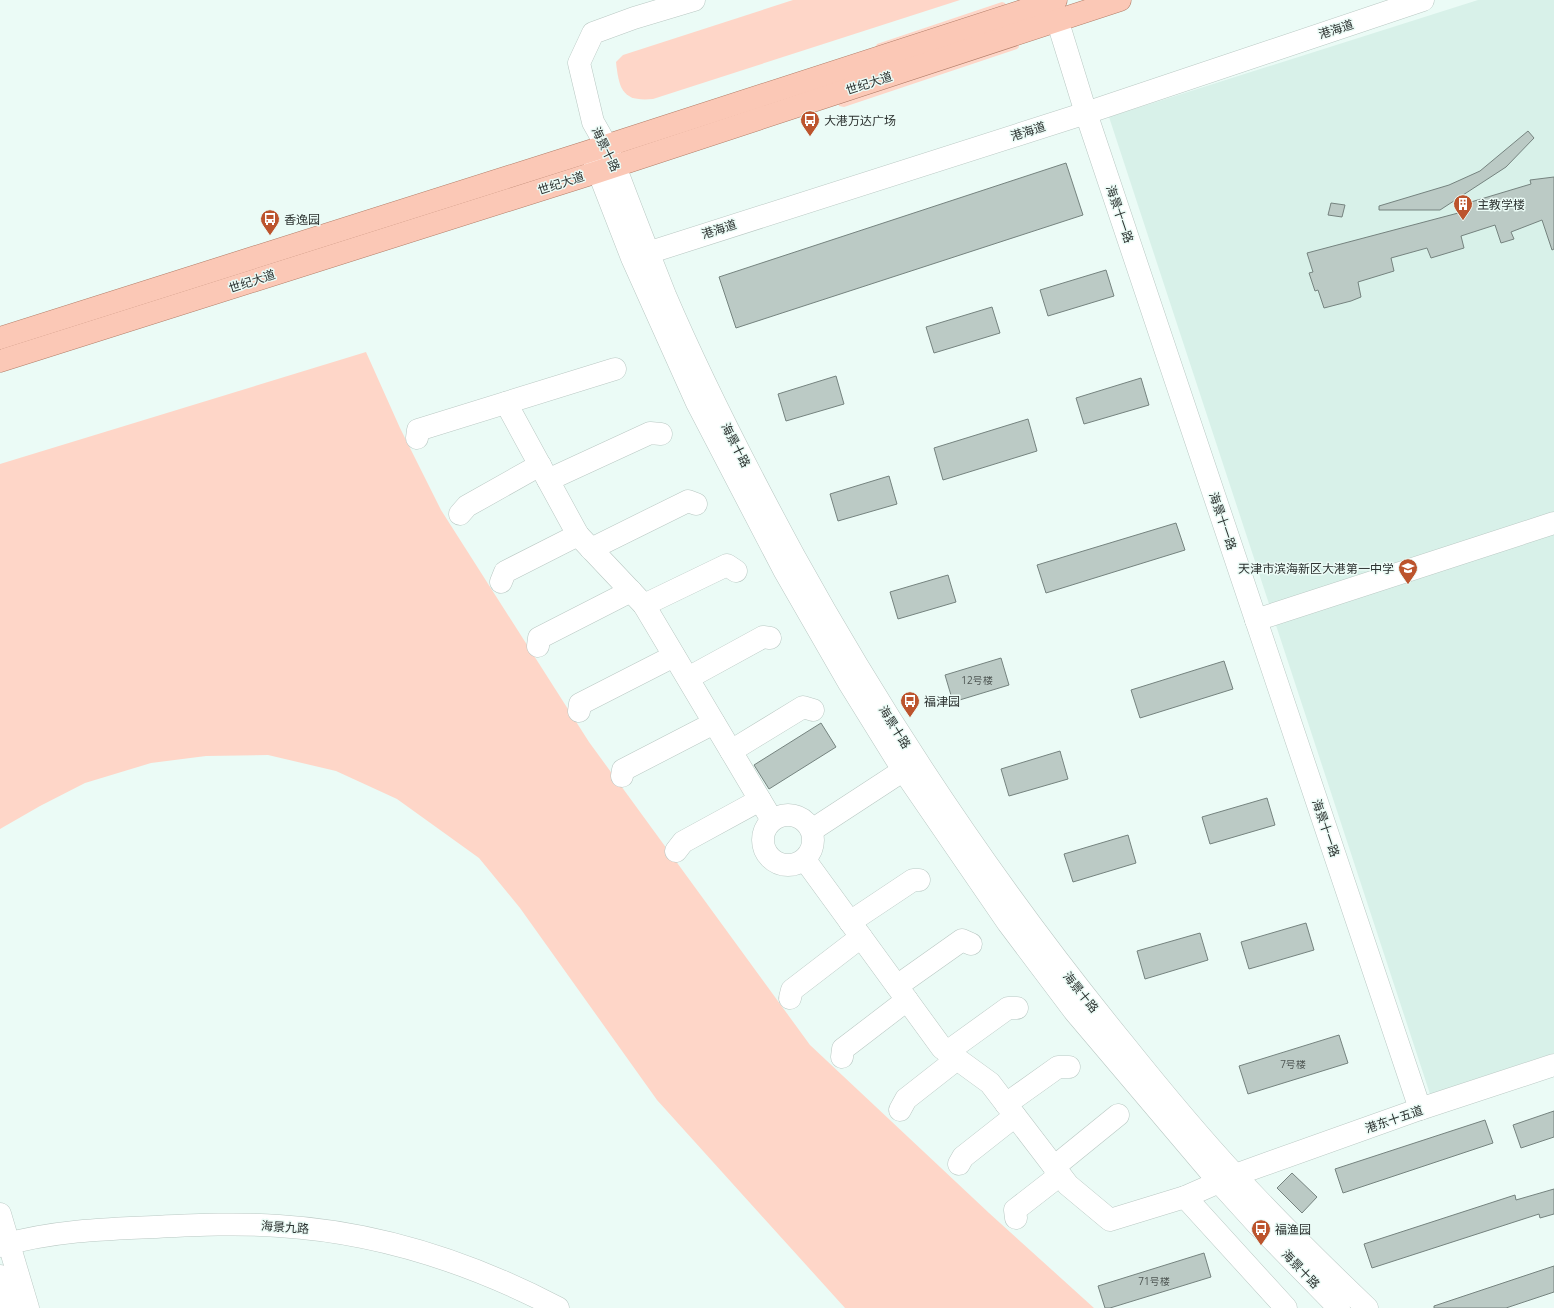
<svg xmlns="http://www.w3.org/2000/svg" width="1554" height="1308" viewBox="0 0 1554 1308" font-family="'Open Sans','Noto Sans SC',sans-serif">
	<rect width="100%" height="100%" fill="#ebfbf6"/>
	<polygon fill="#d8f1e9" points="1478,0 1554,0 1554,1053 1430,1094 1109,117"/>
	<g fill="#fed6c8">
		<path d="M793 0H960L653 99C623 102 619 90 616 62L623 55Z"/>
		<polygon points="1002,2 1005,3 1006,6 874,50 877,44"/>
		<polygon points="1018,44 1019,47 1017,49 844,107 839,106 839,103"/>
		<polygon points="366,352 400,428 441,510 589,742 810,1045 989,1213 1094,1308 845,1308 657,1100 520,908 479,858 397,799 336,771 268,755 206,756 151,763 85,783 40,806 0,829 0,464"/>
	</g>
	<g fill="#bbcac5" stroke="#75837f">
		<polygon points="1528,131 1534,138 1506,167 1440,210 1379,210 1379,206 1449,185 1480,171"/>
		<polygon points="1066,163 1083,215 736,328 719,277"/>
		<polygon points="1554,177 1554,249 1552,250 1542,220 1511,232 1514,239 1501,243 1495,225 1461,236 1464,248 1431,258 1427,248 1391,258 1394,271 1358,282 1361,297 1351,301 1324,308 1318,290 1315,291 1309,273 1313,272 1307,253 1462,212 1461,205 1531,184 1530,180"/>
		<polygon points="1331,203 1345,205 1342,217 1328,215"/>
		<polygon points="1106,270 1114,296 1048,316 1040,290"/>
		<polygon points="992,307 1000,333 934,353 926,327"/>
		<polygon points="836,376 844,404 786,421 778,394"/>
		<polygon points="1141,378 1149,405 1084,424 1076,398"/>
		<polygon points="1028,419 1037,451 943,480 934,448"/>
		<polygon points="889,476 897,504 838,521 830,494"/>
		<polygon points="1176,523 1185,550 1046,593 1037,565"/>
		<polygon points="948,575 956,602 898,619 890,592"/>
		<polygon points="1001,658 1009,685 953,702 945,675"/>
		<polygon points="1224,661 1233,689 1140,718 1131,690"/>
		<polygon points="821,723 836,747 769,789 754,765"/>
		<polygon points="1060,751 1068,779 1009,796 1001,769"/>
		<polygon points="1267,798 1275,825 1210,844 1202,817"/>
		<polygon points="1128,835 1136,863 1073,882 1064,854"/>
		<polygon points="1306,923 1314,950 1249,969 1241,942"/>
		<polygon points="1200,933 1208,960 1145,979 1137,951"/>
		<polygon points="1339,1035 1348,1063 1248,1094 1239,1066"/>
		<polygon points="1554,1111 1554,1137 1521,1148 1513,1125"/>
		<polygon points="1485,1120 1493,1143 1343,1193 1335,1169"/>
		<polygon points="1292,1173 1317,1197 1302,1213 1277,1188"/>
		<polygon points="1554,1189 1554,1214 1540,1218 1539,1214 1372,1268 1364,1244 1515,1195 1516,1200"/>
		<polygon points="1204,1253 1211,1277 1110,1308 1105,1308 1098,1286"/>
		<polygon points="1554,1266 1554,1292 1506,1308 1434,1308 1434,1306"/>
	</g>
	<g fill="none" stroke-linecap="round" stroke-linejoin="round">
		<defs>
			<g id="minor">
				<path d="M694 0 634 18 593 33 579 63 593 122 606 145 615 166C631 209 648 252 665 295 703 384 748 471 794 556 889 728 999 891 1123 1043 1159 1088 1196 1133 1235 1175 1277 1221 1322 1265 1367 1308"/>
				<polyline points="1052,3 1086,113 1420,1109"/>
				<polyline points="592,155 632,258 697,403 784,570 849,683 903,770 1008,923 1075,1012 1219,1182 1258,1225 1339,1308"/>
				<polyline points="635,257 1086,113 1423,0"/>
				<polyline points="506,403 578,535 644,605 772,820"/>
				<polyline points="417,438 418,430 615,369"/>
				<polyline points="548,480 650,433 661,434"/>
				<polyline points="460,514 467,506 540,465"/>
				<polyline points="591,549 688,501 696,504"/>
				<polyline points="501,582 505,572 578,535"/>
				<polyline points="644,605 727,565 736,571"/>
				<polyline points="1256,620 1554,523"/>
				<polyline points="538,646 539,638 631,591"/>
				<polyline points="688,678 763,637 770,638"/>
				<polyline points="579,711 580,704 674,656"/>
				<polyline points="731,751 803,707 813,710"/>
				<polyline points="622,776 623,770 714,723"/>
				<circle cx="788" cy="840" r="25"/>
				<polyline points="812,830 916,762"/>
				<polyline points="676,851 683,842 760,800"/>
				<polyline points="805,860 942,1048 990,1083 1068,1185 1110,1220 1185,1197 1235,1175 1420,1109 1554,1065"/>
				<polyline points="850,922 913,880 919,880"/>
				<polyline points="897,986 962,940 971,944"/>
				<polyline points="790,998 792,990 861,937"/>
				<polyline points="947,1052 1008,1008 1017,1008"/>
				<polyline points="842,1057 843,1049 907,1000"/>
				<polyline points="1006,1104 1058,1067 1069,1067"/>
				<polyline points="900,1110 906,1099 957,1059"/>
				<polyline points="959,1164 963,1157 1015,1116"/>
				<polyline points="1054,1167 1118,1115"/>
				<polyline points="1185,1197 1286,1308"/>
				<polyline points="0,1214 28,1308"/>
				<polyline points="1016,1218 1015,1210 1060,1175"/>
				<path d="M0 1246C50 1231 103 1229 155 1227 197 1225 238 1223 279 1226 376 1232 472 1263 558 1308"/>
				<polyline points="0,1276 10,1308"/>
			</g>
			<g id="major">
				<polyline points="0,338 590,151 1056,0"/>
				<polyline points="0,361 597,172 1120,0"/>
			</g>
		</defs>
		<use href="#minor" stroke="#b9c8c3" stroke-width="23"/>
		<use href="#major" stroke="#b17c67" stroke-width="23"/>
		<use href="#minor" stroke="#fff" stroke-width="22"/>
		<use href="#major" stroke="#fbc8b6" stroke-width="22"/>
	</g>
	<defs>
		<symbol id="bus-pin" viewBox="-11 -11 22 30"><path d="M0 17L-7.5 6A9.5 9.5 0 1 1 7.5 6Z" fill="#bc542d" stroke="#ebfbf6"/><path d="M-5-6H5V4H4V6H2V4H-2V6H-4V4H-5ZM-3.5-4V0h7V-4ZM-3.5 1.2v1.5H-2V1.2ZM2 1.2v1.5H3.5V1.2Z" fill="#fff"/></symbol>
		<symbol id="building-pin" viewBox="-11 -11 22 30"><path d="M0 17L-7.5 6A9.5 9.5 0 1 1 7.5 6Z" fill="#bc542d" stroke="#ebfbf6"/><path d="M-4-6H4V6H1V3H-1V6H-4ZM-2.5-4.3h1.7v1.8h-1.7ZM.8-4.3h1.7v1.8H.8ZM-2.5-1h1.7V.8h-1.7ZM.8-1h1.7V.8H.8Z" fill="#fff"/></symbol>
		<symbol id="school-pin" viewBox="-11 -11 22 30"><path d="M0 17L-7.5 6A9.5 9.5 0 1 1 7.5 6Z" fill="#bc542d" stroke="#ebfbf6"/><path d="M0-5L7-2L0 1L-7-2ZM-4 1L0 2.5L4 1V4Q0 6-4 4Z" fill="#fff"/></symbol>
	</defs>
	<g fill-rule="evenodd">
		<use href="#bus-pin" x="799" y="109" width="22" height="30"/>
		<use href="#building-pin" x="1452" y="193" width="22" height="30"/>
		<use href="#bus-pin" x="259" y="208" width="22" height="30"/>
		<use href="#school-pin" x="1397" y="557" width="22" height="30"/>
		<use href="#bus-pin" x="899" y="690" width="22" height="30"/>
		<use href="#bus-pin" x="1250" y="1218" width="22" height="30"/>
	</g>
	<g text-anchor="middle" dominant-baseline="central" stroke-width="3" stroke-linejoin="round" paint-order="stroke">
		<g font-size="10" fill="#4f5754">
			<text x="977" y="680">12号楼</text>
			<text x="1293" y="1064">7号楼</text>
			<text x="1154" y="1281">71号楼</text>
		</g>
		<g font-size="12" fill="#2b312f" stroke="#ebfbf6">
			<text transform="translate(1336 29) rotate(-18)">港海道</text>
			<text transform="translate(869 83) rotate(-18)">世纪大道</text>
			<text transform="translate(1028 131) rotate(-18)">港海道</text>
			<text transform="translate(606 149) rotate(64)">海景十路</text>
			<text transform="translate(561 183) rotate(-18)">世纪大道</text>
			<text transform="translate(1120 214) rotate(71)">海景十一路</text>
			<text transform="translate(719 229) rotate(-18)">港海道</text>
			<text transform="translate(252 281) rotate(-18)">世纪大道</text>
			<text transform="translate(736 445) rotate(63)">海景十路</text>
			<text transform="translate(1223 521) rotate(71)">海景十一路</text>
			<text transform="translate(895 727) rotate(58)">海景十路</text>
			<text transform="translate(1326 828) rotate(71)">海景十一路</text>
			<text transform="translate(1081 992) rotate(51)">海景十路</text>
			<text transform="translate(1394 1119) rotate(-19)">港东十五道</text>
			<text transform="translate(285 1227) rotate(4)">海景九路</text>
			<text transform="translate(1301 1269) rotate(46)">海景十路</text>
		</g>
		<g font-size="12" fill="#2b312f" stroke="#ebfbf6" text-anchor="start">
			<text x="824" y="120">大港万达广场</text>
			<text x="1477" y="204">主教学楼</text>
			<text x="284" y="219">香逸园</text>
			<text x="1394" y="568" text-anchor="end">天津市滨海新区大港第一中学</text>
			<text x="924" y="701">福津园</text>
			<text x="1275" y="1229">福渔园</text>
		</g>
	</g>
</svg>
